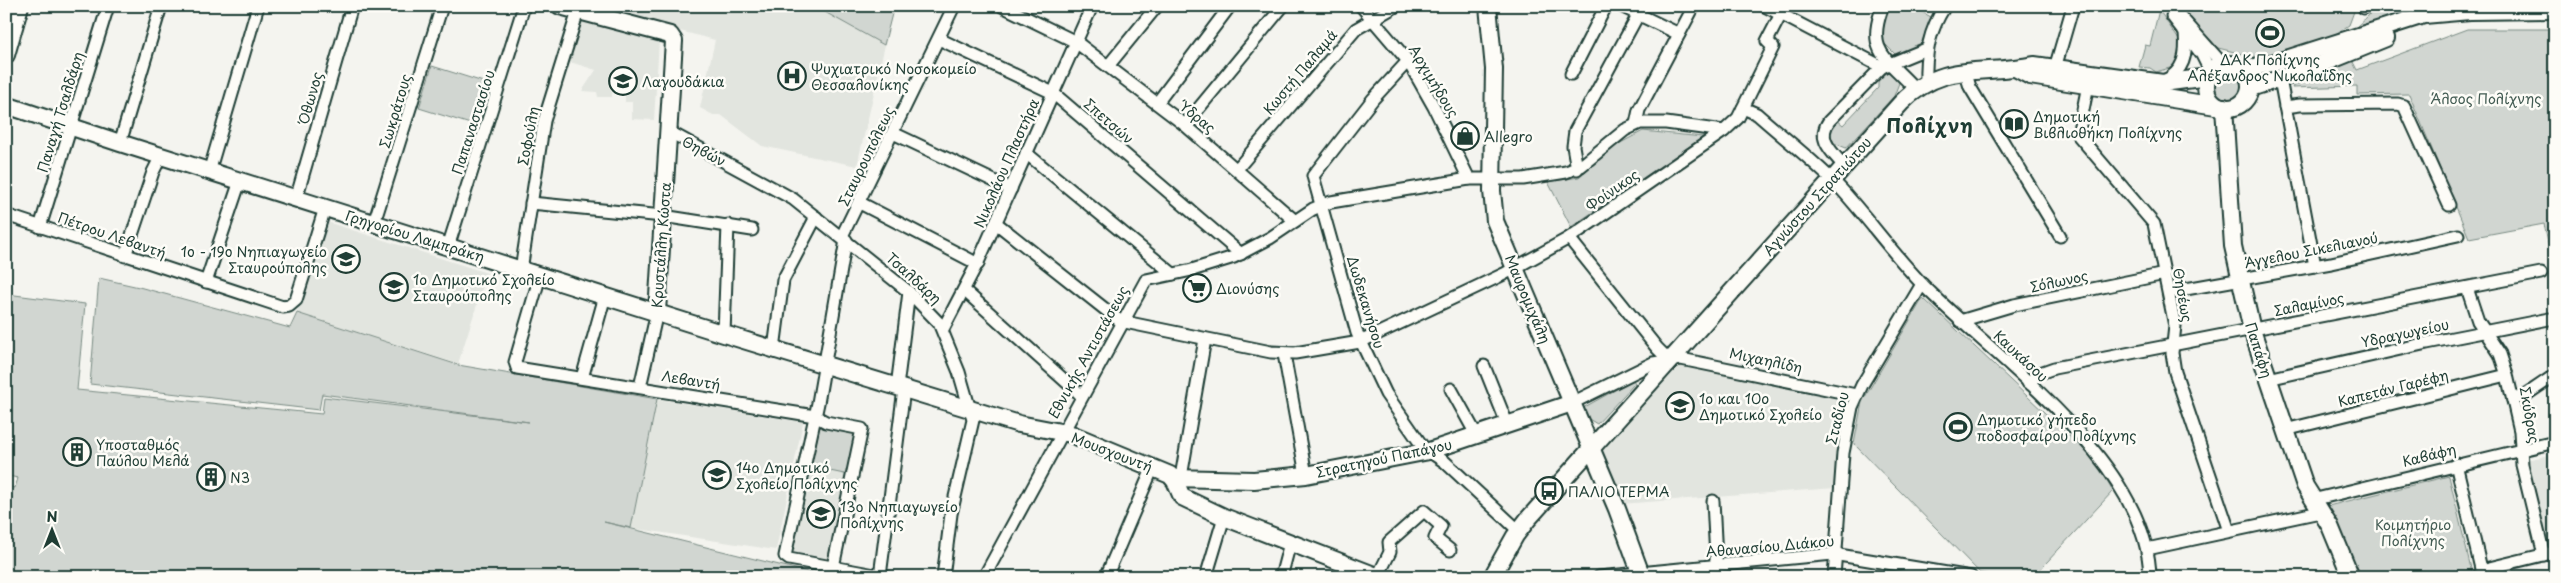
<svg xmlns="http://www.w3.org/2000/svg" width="2561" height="583" viewBox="0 0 2561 583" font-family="'Playpen Sans',sans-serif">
	<rect width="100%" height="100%" fill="#f4f4ef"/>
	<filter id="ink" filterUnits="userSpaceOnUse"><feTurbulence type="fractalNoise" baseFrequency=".02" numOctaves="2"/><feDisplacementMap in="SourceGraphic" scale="10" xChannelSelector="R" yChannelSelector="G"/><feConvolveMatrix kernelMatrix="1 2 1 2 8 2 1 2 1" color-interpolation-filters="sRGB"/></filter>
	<g filter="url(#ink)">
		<g fill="#e2e5df">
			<polygon points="583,6 894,6 857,166 762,146 721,115 713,115 700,108 715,40"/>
			<polygon points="586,21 659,41 654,120 632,119 632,102 625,102 625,94 612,93 612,97 598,97 597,92 582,91 596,70 570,62 581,23"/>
			<polygon points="327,222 487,273 458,364 297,313"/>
			<polygon points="1680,365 1846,401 1838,433 1835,488 1620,504 1600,454"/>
			<polygon points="657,399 803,422 776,550 631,528"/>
			<polygon points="2555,454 2555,541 2544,543 2526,460"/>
			<polygon points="811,467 849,475 831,560 793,554"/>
		</g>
		<g fill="#d1d6d1" stroke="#788a82">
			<polygon points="814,6 894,6 884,45"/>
			<polygon points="1890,6 1911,6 1931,17 1920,47 1897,56 1880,39 1881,28"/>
			<polygon points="2179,6 2356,6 2349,25 2331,37 2259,58 2218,48"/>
			<polygon points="2379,6 2423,6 2428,9 2356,27"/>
			<polygon points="2159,10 2179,40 2180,58 2173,67 2156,72 2150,68 2139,67 2145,45 2150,46"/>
			<polygon points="2467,29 2555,29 2555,261 2551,257 2544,224 2469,238 2409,94 2357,95 2357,86 2292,88 2293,86 2352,60 2357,70"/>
			<polygon points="432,66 493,85 480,127 419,108"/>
			<circle cx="2228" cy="86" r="17"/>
			<polygon points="1888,72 1891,72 1899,83 1894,96 1846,148 1834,143 1829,132 1836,119 1843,125 1878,88 1878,80"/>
			<polygon points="1643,131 1703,137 1571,227 1548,182 1579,177 1613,147"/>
			<polygon points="99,278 139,287 290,328 297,313 458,365 657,399 631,528 604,522 828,577 6,577 6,486 15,488 18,478 8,476 6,479 7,294 85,304 77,390 322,414 324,397 529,422 322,394 319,410 90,384"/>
			<polygon points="1923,298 2097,462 2113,491 2033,577 2004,577 1980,573 1854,444 1862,402"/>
			<polygon points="1633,380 1635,383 1597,424 1587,418 1583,408"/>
			<polygon points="820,425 857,433 849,475 811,467"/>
			<polygon points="2449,476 2473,577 2359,577 2328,506"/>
		</g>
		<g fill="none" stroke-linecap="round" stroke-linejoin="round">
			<defs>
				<g id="street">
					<polyline points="1002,6 1076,42 1185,125 1295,221"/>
					<polyline points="1361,6 1408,61 1434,107 1469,179"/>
					<polyline points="1621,6 1679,34"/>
					<polyline points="1765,6 1882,67"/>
					<path d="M1883 6C1865 52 1887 58 1915 89"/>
					<polyline points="2171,6 2218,59 2227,64"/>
					<polyline points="2364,8 2365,6"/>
					<polyline points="2172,16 2202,55 2211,73"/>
					<polyline points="939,39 1053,93 1241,254"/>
					<polyline points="1408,61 1373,99 1313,176 1357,333 1386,394 1423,447 1445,462 1519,531"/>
					<polyline points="1108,66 1157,6"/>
					<polyline points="2055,68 2073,6"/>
					<polyline points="1965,71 1970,87 2060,236"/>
					<polyline points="1571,74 1606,6"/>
					<polyline points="2280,79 2315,266"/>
					<path d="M2164 81C2184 71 2187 55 2185 34"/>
					<path d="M1926 83C1925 53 1929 31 1945 6"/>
					<polyline points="2088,85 2078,135 2154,224 2175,326 2172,353 2175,372 2229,531"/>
					<polyline points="1157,103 1230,6"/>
					<polyline points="2285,107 2300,105 2398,104 2404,106 2449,205"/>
					<path d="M1743 108 1757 114C1785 139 1817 163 1842 190 1870 221 1894 255 1923 285 1998 361 2148 463 2150 577"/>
					<polyline points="1636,124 1639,110 1694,6"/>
					<polyline points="1185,125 1283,6"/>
					<polyline points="668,131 793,199 909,292 939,323 959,372 973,420 951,514 943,577"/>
					<polyline points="893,133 1011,189"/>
					<polyline points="120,143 161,6"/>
					<polyline points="1026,153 1173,274"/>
					<path d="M1844 166C1832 152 1816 139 1829 121L1882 67 1926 49"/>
					<polyline points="1237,169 1356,29 1396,6"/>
					<polyline points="1577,169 1573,146 1575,131 1638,15"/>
					<polyline points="209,172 258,6"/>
					<polyline points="296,199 352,6"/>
					<polyline points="531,203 663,216 752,230"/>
					<polyline points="860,203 978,264"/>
					<polyline points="6,215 283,307 289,306 296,300 325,208"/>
					<polyline points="374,223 442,6"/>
					<polyline points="996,223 1120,321 1271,352 1295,353 1360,342 1504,274 1569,238 1724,131"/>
					<polyline points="40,227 108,6"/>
					<polyline points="842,236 954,6"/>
					<polyline points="1569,238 1657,348 1669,360"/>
					<polyline points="846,240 818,403 785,556 789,559 886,577"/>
					<polyline points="448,247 524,6"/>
					<polyline points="125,256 153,172 161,156"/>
					<polyline points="521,270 544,121 578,11"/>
					<polyline points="540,276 515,362 517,368 815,416 826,422 862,429 833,567"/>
					<polyline points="206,282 240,181"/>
					<polyline points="2467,288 2478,321 2500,354 2507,375 2520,431 2522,465 2544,555"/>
					<polyline points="965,291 1082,396"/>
					<polyline points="2169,292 2331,263 2458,235"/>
					<polyline points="1960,321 2014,305 2165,274"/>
					<polyline points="943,329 979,260 1092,6"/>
					<polyline points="724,334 728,225"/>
					<polyline points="774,349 783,280 816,217"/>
					<polyline points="1284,354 1306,475"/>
					<polyline points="1484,366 1508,426"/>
					<polyline points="582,378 605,296"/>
					<polyline points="2268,379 2427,343 2549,319"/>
					<polyline points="2028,383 2040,373 2054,368 2541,273"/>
					<polyline points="640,387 657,312"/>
					<polyline points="897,387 909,292"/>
					<polyline points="1451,389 1477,436"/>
					<polyline points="2513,400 2527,394 2555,375"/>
					<polyline points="1572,403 1653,363 1681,359 1856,395"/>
					<polyline points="2285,430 2507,375"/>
					<polyline points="2456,464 2483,577"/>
					<polyline points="1181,477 1205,339"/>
					<polyline points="2312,500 2555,442"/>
					<polyline points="1713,501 1717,577"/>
					<polyline points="2147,549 2320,512"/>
					<polyline points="2481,570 2555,552"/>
					<polyline points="880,576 904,389"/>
					<polyline points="1378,576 1390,552 1389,542 1424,511 1441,526 1435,538 1450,550"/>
					<polyline points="984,577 1146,280 1192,270 1234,257 1270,238 1313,209 1331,202 1469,179 1523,179 1566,172 1581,166 1625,130 1640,123 1666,123 1724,131 1738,118 1773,47 1767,41 1781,14"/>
					<polyline points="1106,577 1153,467"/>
					<polyline points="1206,577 1224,517"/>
					<polyline points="1281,577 1290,543"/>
					<polyline points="1599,577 1833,554 1971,577"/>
					<polyline points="1834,577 1843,453 1852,407 1862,385 1922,284"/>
				</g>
				<g id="secondary">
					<polyline points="560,6 670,35 674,41 657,312"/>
					<polyline points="1488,6 1494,69 1492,191 1495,221 1617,509 1642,577"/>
					<polyline points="6,55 20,6"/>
					<circle cx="2228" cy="86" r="22"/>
					<polyline points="2017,69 2030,76 2222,107"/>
					<polyline points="2243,70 2280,61 2424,15 2470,11 2555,10"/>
					<polyline points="2250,88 2307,70 2386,38"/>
					<polyline points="6,105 120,143 724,334 1019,424 1071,434 1170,475 1175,481 1182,497 1224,517 1379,577"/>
					<polyline points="2224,107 2233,246 2252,330 2305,486 2330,526 2351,577"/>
					<polyline points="1173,478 1254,480 1306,475 1429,451 1572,403"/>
					<path d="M1492 577 1515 536 1528 519 1901 103C1943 60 1982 76 2034 65L2163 83 2208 77"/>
				</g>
			</defs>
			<use href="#street" stroke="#1f3d34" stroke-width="15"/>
			<use href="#secondary" stroke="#1f3d34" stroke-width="20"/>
			<use href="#street" stroke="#fdfcf7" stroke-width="11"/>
			<use href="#secondary" stroke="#fdfcf7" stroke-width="16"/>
		</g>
	</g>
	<defs>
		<symbol id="stadium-ring" viewBox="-11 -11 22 22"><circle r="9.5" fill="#fdfcf7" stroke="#1f3d34" stroke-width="1.5"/><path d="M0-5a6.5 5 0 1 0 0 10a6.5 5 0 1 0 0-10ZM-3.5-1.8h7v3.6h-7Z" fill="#1f3d34"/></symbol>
		<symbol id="hospital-ring" viewBox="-11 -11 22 22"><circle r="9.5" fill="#fdfcf7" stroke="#1f3d34" stroke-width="1.5"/><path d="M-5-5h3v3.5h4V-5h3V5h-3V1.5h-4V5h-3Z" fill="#1f3d34"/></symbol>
		<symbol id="school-ring" viewBox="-11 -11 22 22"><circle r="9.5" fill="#fdfcf7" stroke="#1f3d34" stroke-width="1.5"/><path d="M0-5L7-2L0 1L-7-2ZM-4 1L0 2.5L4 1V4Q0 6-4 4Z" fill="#1f3d34"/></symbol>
		<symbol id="library-ring" viewBox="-11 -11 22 22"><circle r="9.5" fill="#fdfcf7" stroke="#1f3d34" stroke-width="1.5"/><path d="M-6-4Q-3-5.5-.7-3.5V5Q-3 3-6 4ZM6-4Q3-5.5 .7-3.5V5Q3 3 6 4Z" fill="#1f3d34"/></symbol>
		<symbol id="shop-ring" viewBox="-11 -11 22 22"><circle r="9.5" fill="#fdfcf7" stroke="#1f3d34" stroke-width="1.5"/><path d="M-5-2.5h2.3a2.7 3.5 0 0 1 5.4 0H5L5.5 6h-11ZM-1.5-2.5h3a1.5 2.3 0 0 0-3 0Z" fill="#1f3d34"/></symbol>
		<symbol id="supermarket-ring" viewBox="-11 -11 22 22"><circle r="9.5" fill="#fdfcf7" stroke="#1f3d34" stroke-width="1.5"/><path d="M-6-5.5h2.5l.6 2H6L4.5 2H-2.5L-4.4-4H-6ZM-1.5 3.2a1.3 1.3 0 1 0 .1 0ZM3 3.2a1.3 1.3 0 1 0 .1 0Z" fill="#1f3d34"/></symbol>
		<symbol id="building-ring" viewBox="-11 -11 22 22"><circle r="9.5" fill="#fdfcf7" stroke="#1f3d34" stroke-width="1.5"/><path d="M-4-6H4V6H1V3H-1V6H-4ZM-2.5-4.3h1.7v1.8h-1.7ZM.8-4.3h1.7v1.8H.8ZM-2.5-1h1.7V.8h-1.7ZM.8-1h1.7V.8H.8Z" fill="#1f3d34"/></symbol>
		<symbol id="bus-ring" viewBox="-11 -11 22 22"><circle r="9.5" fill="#fdfcf7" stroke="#1f3d34" stroke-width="1.5"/><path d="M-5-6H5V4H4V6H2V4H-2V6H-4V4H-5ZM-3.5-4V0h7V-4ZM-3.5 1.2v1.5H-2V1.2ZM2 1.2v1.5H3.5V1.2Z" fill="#1f3d34"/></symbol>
	</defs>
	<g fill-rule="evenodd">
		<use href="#stadium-ring" x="2254" y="17" width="32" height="32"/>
		<use href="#hospital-ring" x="776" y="60" width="32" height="32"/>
		<use href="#school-ring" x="607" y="65" width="32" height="32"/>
		<use href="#library-ring" x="1998" y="108" width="32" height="32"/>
		<use href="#shop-ring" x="1449" y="120" width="32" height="32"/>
		<use href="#school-ring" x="330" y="243" width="32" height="32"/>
		<use href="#school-ring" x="378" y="271" width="32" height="32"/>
		<use href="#supermarket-ring" x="1181" y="272" width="32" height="32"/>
		<use href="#school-ring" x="1664" y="390" width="32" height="32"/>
		<use href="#stadium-ring" x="1942" y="411" width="32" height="32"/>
		<use href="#building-ring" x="61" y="436" width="32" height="32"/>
		<use href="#school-ring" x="701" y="459" width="32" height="32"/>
		<use href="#building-ring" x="195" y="461" width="32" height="32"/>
		<use href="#bus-ring" x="1533" y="475" width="32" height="32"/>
		<use href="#school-ring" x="805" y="498" width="32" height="32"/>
	</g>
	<g text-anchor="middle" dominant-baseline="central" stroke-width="5" stroke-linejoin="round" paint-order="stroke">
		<g font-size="14" fill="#1f3d34" stroke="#fdfcf7" text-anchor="start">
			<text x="2270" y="59" text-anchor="middle">ΔΑΚ Πολίχνης<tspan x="2270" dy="16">Αλέξανδρος Νικολαΐδης</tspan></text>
			<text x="811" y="68">Ψυχιατρικό Νοσοκομείο<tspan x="811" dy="16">Θεσσαλονίκης</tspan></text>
			<text x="642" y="81">Λαγουδάκια</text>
			<text x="2033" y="116">Δημοτική<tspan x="2033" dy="16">Βιβλιοθήκη Πολίχνης</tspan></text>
			<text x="1484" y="136">Allegro</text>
			<text x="327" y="251" text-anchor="end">1o - 19o Νηπιαγωγείο<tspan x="327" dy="16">Σταυρούπολης</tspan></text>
			<text x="413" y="279">1ο Δημοτικό Σχολείο<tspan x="413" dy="16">Σταυρούπολης</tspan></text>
			<text x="1216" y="288">Διονύσης</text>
			<text x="1699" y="398">1ο και 10ο<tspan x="1699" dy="16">Δημοτικό Σχολείο</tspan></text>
			<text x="1977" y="419">Δημοτικό γήπεδο<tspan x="1977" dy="16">ποδοσφαίρου Πολίχνης</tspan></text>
			<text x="96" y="444">Υποσταθμός<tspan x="96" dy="16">Παύλου Μελά</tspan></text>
			<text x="736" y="467">14ο Δημοτικό<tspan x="736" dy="16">Σχολείο Πολίχνης</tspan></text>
			<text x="230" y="477">Ν3</text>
			<text x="1568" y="491">ΠΑΛΙΟ ΤΕΡΜΑ</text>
			<text x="840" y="506">13ο Νηπιαγωγείο<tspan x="840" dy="16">Πολίχνης</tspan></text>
		</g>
		<g font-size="14" fill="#1f3d34" stroke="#fdfcf7">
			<text transform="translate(1300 72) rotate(-50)">Κωστή Παλαμά</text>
			<text transform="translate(1434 81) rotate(59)">Αρχιμήδους</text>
			<text transform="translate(310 98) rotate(-74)">Όθωνος</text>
			<text transform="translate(395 111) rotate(-73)">Σωκράτους</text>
			<text transform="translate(60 112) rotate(-73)">Παναγή Τσαλδάρη</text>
			<text transform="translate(1198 117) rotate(39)">Ύδρας</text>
			<text transform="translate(1109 121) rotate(41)">Σπετσών</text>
			<text transform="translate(473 122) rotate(-72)">Παπαναστασίου</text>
			<text transform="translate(528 136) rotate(-79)">Σοφούλη</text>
			<text transform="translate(704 151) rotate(28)">Θηβών</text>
			<text transform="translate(866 156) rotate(-64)">Σταυρουπόλεως</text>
			<text transform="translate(1006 163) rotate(-66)">Νικολάου Πλαστήρα</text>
			<text transform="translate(1612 190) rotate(-35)">Φοίνικος</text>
			<text transform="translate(1817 196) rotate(-48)">Αγνώστου Στρατιώτου</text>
			<text transform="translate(112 235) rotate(19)">Πέτρου Λεβαντή</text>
			<text transform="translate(415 236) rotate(17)">Γρηγορίου Λαμπράκη</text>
			<text transform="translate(661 245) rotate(-86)">Κρυστάλλη Κώστα</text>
			<text transform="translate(2311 250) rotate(-11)">Άγγελου Σικελιανού</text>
			<text transform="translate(914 278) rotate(42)">Τσαλδάρη</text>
			<text transform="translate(2059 281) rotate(-12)">Σόλωνος</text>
			<text transform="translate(2183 295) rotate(80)">Θησέως</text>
			<text transform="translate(1528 299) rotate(67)">Μαυρομιχάλη</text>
			<text transform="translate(1366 302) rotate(73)">Δωδεκανήσου</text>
			<text transform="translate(2309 304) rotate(-11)">Σαλαμίνος</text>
			<text transform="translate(2405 333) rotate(-12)">Υδραγωγείου</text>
			<text transform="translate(2259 350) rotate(72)">Παπάφη</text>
			<text transform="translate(1088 352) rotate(-61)">Εθνικής Αντιστάσεως</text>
			<text transform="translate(2021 356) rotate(43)">Καυκάσου</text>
			<text transform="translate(1766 360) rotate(12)">Μιχαηλίδη</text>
			<text transform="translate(691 380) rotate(9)">Λεβαντή</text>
			<text transform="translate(2393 388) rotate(-14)">Καπετάν Γαρέφη</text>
			<text transform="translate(2530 415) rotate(80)">Σκύδρας</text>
			<text transform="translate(1837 418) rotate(-76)">Σταδίου</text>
			<text transform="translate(1112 452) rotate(21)">Μουσχουντή</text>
			<text transform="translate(2429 455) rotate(-14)">Καβάφη</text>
			<text transform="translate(1384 458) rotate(-12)">Στρατηγού Παπάγου</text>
			<text transform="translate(1770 546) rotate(-5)">Αθανασίου Διάκου</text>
		</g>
		<g font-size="14" fill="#435c53" stroke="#fdfcf7">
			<text x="2486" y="98">Άλσος Πολίχνης</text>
			<text x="2413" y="524">Κοιμητήριο<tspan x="2413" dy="16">Πολίχνης</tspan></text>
		</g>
		<g font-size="19" font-weight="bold" letter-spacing="1" fill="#1f3d34" stroke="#fdfcf7">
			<text x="1930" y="125">Πολίχνη</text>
		</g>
	</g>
	<rect width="2561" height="583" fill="none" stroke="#fdfcf7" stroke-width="25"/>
	<rect x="12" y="12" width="2536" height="558" fill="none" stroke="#1f3d34" stroke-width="2" filter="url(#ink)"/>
	<g transform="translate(52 530)" stroke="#fdfcf7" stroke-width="4" paint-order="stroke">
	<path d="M0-4L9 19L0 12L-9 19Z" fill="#1f3d34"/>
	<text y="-8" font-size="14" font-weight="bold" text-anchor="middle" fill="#1f3d34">N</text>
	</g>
</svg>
